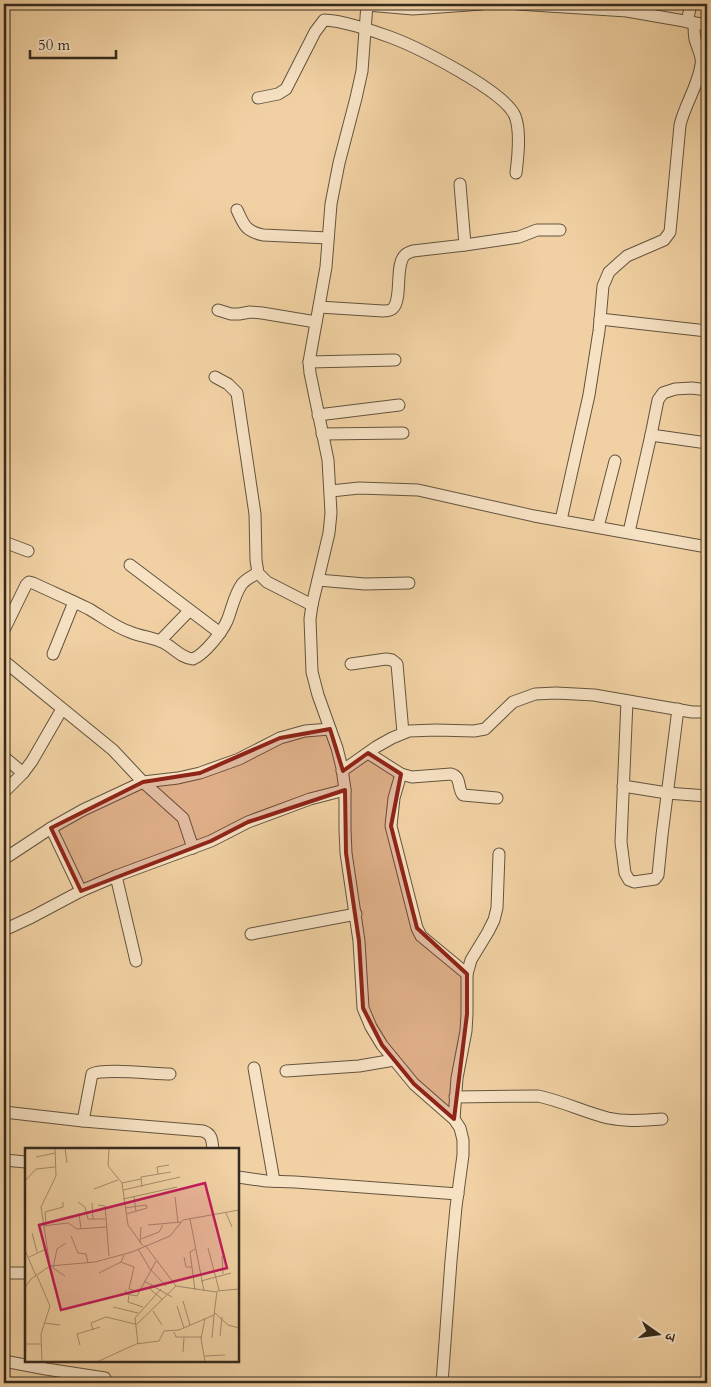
<svg xmlns="http://www.w3.org/2000/svg" width="711" height="1387" viewBox="0 0 711 1387" font-family="Cardo,'Noto Serif Devanagari',serif">
	<rect width="100%" height="100%" fill="#f1d1a3"/>
	<filter id="stains"><feTurbulence type="fractalNoise" baseFrequency=".004" numOctaves="4"/><feColorMatrix values="0 0 0 0 .2 0 0 0 0 .09 0 0 0 0 .02 0 0 0 .5 -.17"/></filter>
	<radialGradient id="worn" r=".72"><stop offset=".6" stop-color="#630" stop-opacity="0"/><stop offset="1" stop-color="#630" stop-opacity=".3"/></radialGradient>
	<g fill="none" stroke-linecap="round" stroke-linejoin="round">
		<defs>
			<g id="minor">
				<polyline points="367,4 362,71 356,98 339,163 331,204 326,267 309,362 310,373 328,460 331,513 329,533 312,605 310,619 312,672 318,695 337,748 342,768 345,790 345,830 346,853 359,941 363,1008 371,1027 382,1045 414,1084 454,1119 460,1128 463,1140 463,1155 456,1207 451,1261 442,1383"/>
				<polyline points="517,4 627,11 707,25"/>
				<polyline points="367,5 413,9 482,4"/>
				<polyline points="687,22 691,4"/>
				<path d="M258 98 278 94 286 89 315 32 324 20C340 20 374 31 390 37 417 47 505 91 515 116 521 131 518 157 516 173"/>
				<polyline points="460,184 465,245"/>
				<path d="M237 210C244 225 245 231 263 235L328 238"/>
				<path d="M319 307 383 311C387 311 392 310 394 307 402 296 395 264 405 255 407 253 410 252 413 251L465 245 519 237 537 230H560"/>
				<polyline points="218,310 231,314 239,314 250,312 262,313 316,322"/>
				<polyline points="600,319 707,331"/>
				<polyline points="309,362 395,360"/>
				<polyline points="215,377 228,384 237,393 255,514 256,560 258,573 267,582 312,605"/>
				<polyline points="318,415 399,405"/>
				<polyline points="322,434 403,433"/>
				<polyline points="651,435 707,443"/>
				<polyline points="331,491 359,488 418,490 534,516 707,547"/>
				<path d="M561 520 589 395 599 331 603 286 609 272 627 256 664 240 670 232 680 125C685 104 698 86 701 65 703 56 697 48 695 39 694 34 694 28 694 23"/>
				<polyline points="598,527 615,461"/>
				<polyline points="629,532 651,435 658,400 663,393 675,389 692,388 707,390"/>
				<polyline points="4,542 28,551"/>
				<polyline points="130,565 220,633"/>
				<polyline points="318,580 365,584 409,583"/>
				<path d="M4 630 26 585 29 582 33 583C52 592 71 600 89 609 103 617 115 627 130 632 139 636 150 637 160 641 172 645 180 658 193 659 205 654 222 632 227 621 232 609 234 595 242 584 246 579 252 576 258 573"/>
				<polyline points="160,641 189,611"/>
				<polyline points="53,654 74,602"/>
				<polyline points="4,661 113,750 143,782 183,818 193,848"/>
				<polyline points="351,664 386,659 392,660 397,664 403,733"/>
				<polyline points="627,701 621,842 625,873 629,880 634,882 655,879 658,875 662,835 678,709"/>
				<path d="M368 753 401 774 412 777 451 774C462 777 457 788 463 795L497 798"/>
				<polyline points="4,757 23,773"/>
				<polyline points="342,771 376,747 392,738 409,731 436,730 474,731 485,729 513,702 535,694 556,693 594,695 692,712 707,712"/>
				<polyline points="401,774 394,798 391,826 417,928 421,936 467,974"/>
				<polyline points="623,786 667,793 707,796"/>
				<polyline points="4,792 23,773 32,761 62,709"/>
				<polyline points="51,828 81,891"/>
				<polyline points="4,859 51,828 83,810 143,782 178,778 200,773 239,759 280,738 305,731 330,729"/>
				<polyline points="116,876 136,961"/>
				<polyline points="4,930 32,917 81,891 116,876 211,841 248,822 310,799 345,790"/>
				<polyline points="251,934 356,914"/>
				<polyline points="254,1068 274,1181"/>
				<polyline points="286,1071 359,1066 394,1060"/>
				<path d="M455 1097 538 1096C562 1101 584 1112 608 1118 626 1122 644 1120 662 1119"/>
				<path d="M4 1112 83 1121 203 1131C212 1134 212 1140 213 1150"/>
				<polyline points="454,1119 457,1078 466,1031 467,1014 467,974 471,960 488,932 494,920 497,908 499,854"/>
				<path d="M83 1121 92 1074C104 1068 154 1074 170 1074"/>
				<polyline points="4,1160 26,1162"/>
				<polyline points="238,1177 266,1181 295,1182 458,1194"/>
				<polyline points="4,1273 26,1273"/>
				<polyline points="4,1361 46,1369 105,1378"/>
			</g>
		</defs>
		<use href="#minor" stroke="#63543f" stroke-width="13"/>
		<use href="#minor" stroke="#f6e1c3" stroke-width="11"/>
	</g>
	<path fill="#8f2418" fill-opacity="0.2" stroke="#8f2418" stroke-width="4" stroke-linejoin="round" d="M330 729 343 771 368 753 401 774 391 826 417 928 467 974V1014L454 1119 414 1084 382 1045 363 1008 359 941 346 853 345 790 248 822 211 841 81 891 51 828 143 782 200 773 280 738Z"/>
	<g transform="translate(25 1148)">
		<rect width="214" height="214" fill="#f1d1a3"/>
		<path fill="none" stroke="#a58e6e" stroke-width="1" d="M40 0 42 15M84 0 83 18 97 35 103 77 118 98M11 9 30 5M133 26 132 19 144 17M0 33 11 21 30 19M97 35 116 31M117 39 116 29 146 24M69 41 93 32M98 42 155 29M109 48 111 64M150 49 153 75M98 51 152 39M53 54 60 59 63 71H80M67 55 68 71M73 57 80 58 84 108M85 59 100 56M100 60 121 57 122 60 101 66M54 65 56 81M201 65 207 79M165 71 179 143M21 77 20 64 38 59V54M123 77 156 74M18 78 43 75 52 81 81 79M7 85 12 104M46 88 53 105 61 106 63 115M116 91 134 84 138 77M115 95 116 79M120 97 151 138 191 144M183 100 194 142M113 101 125 121 141 138M170 101 165 104 170 142M0 102 11 128M197 108 198 126M4 109 21 101M159 109 161 119H167M96 114 109 119 104 141 114 144M25 118 16 59 31 28 30 0M74 125 96 114 99 107M12 128 25 158 16 186 17 213M40 128 28 120 32 101 41 95M119 133 147 149M176 133 206 125M127 136 125 141 138 152M0 140 6 131 25 118 70 114 107 104 145 88 158 72 214 62M101 142V146L112 148 131 113M104 147 103 154 118 159M158 153 165 177M152 158 159 180M88 159 113 165M128 163 137 177M190 165 203 177 214 180M19 175 35 177M111 177 151 138M68 182 66 175 81 169 110 176M149 184 151 189H177M195 188 197 169M187 190 189 167M0 196H16M113 196 110 170 136 141M55 197 52 186 75 179M158 204 159 189M180 208 200 207M74 213 111 196 134 193 139 183 154 182 189 167 192 143 214 141M180 213 176 191 180 170"/>
		<path fill="#c2185b" fill-opacity="0.15" stroke="#c2185b" stroke-width="2.5" d="M180 35 202 120 36 162 14 77Z"/>
		<rect width="214" height="214" fill="none" stroke="#342a1e" stroke-width="2.5"/>
	</g>
	<rect width="711" height="1387" fill="none" stroke="#f1d1a3" stroke-width="20"/>
	<rect x="5" y="5" width="701" height="1377" fill="none" stroke="#342a1e" stroke-width="2.5"/>
	<rect x="10" y="10" width="691" height="1367" fill="none" stroke="#342a1e"/>
	<g transform="translate(658 1334) rotate(104)" stroke="#f6e1c3" stroke-width="4" paint-order="stroke">
	<path d="M0-4L9 19L0 12L-9 19Z" fill="#342a1e"/>
	<text y="-8" font-size="14" font-weight="bold" text-anchor="middle" fill="#342a1e">उ</text>
	</g>
	<path d="M30 50v8h86v-8" fill="none" stroke="#342a1e" stroke-width="2.5"/>
	<text x="38" y="50" font-size="15" fill="#342a1e" stroke="#f6e1c3" stroke-width="4" paint-order="stroke">50 m</text>
	<rect width="100%" height="100%" filter="url(#stains)"/>
	<rect width="100%" height="100%" fill="url(#worn)"/>
</svg>
